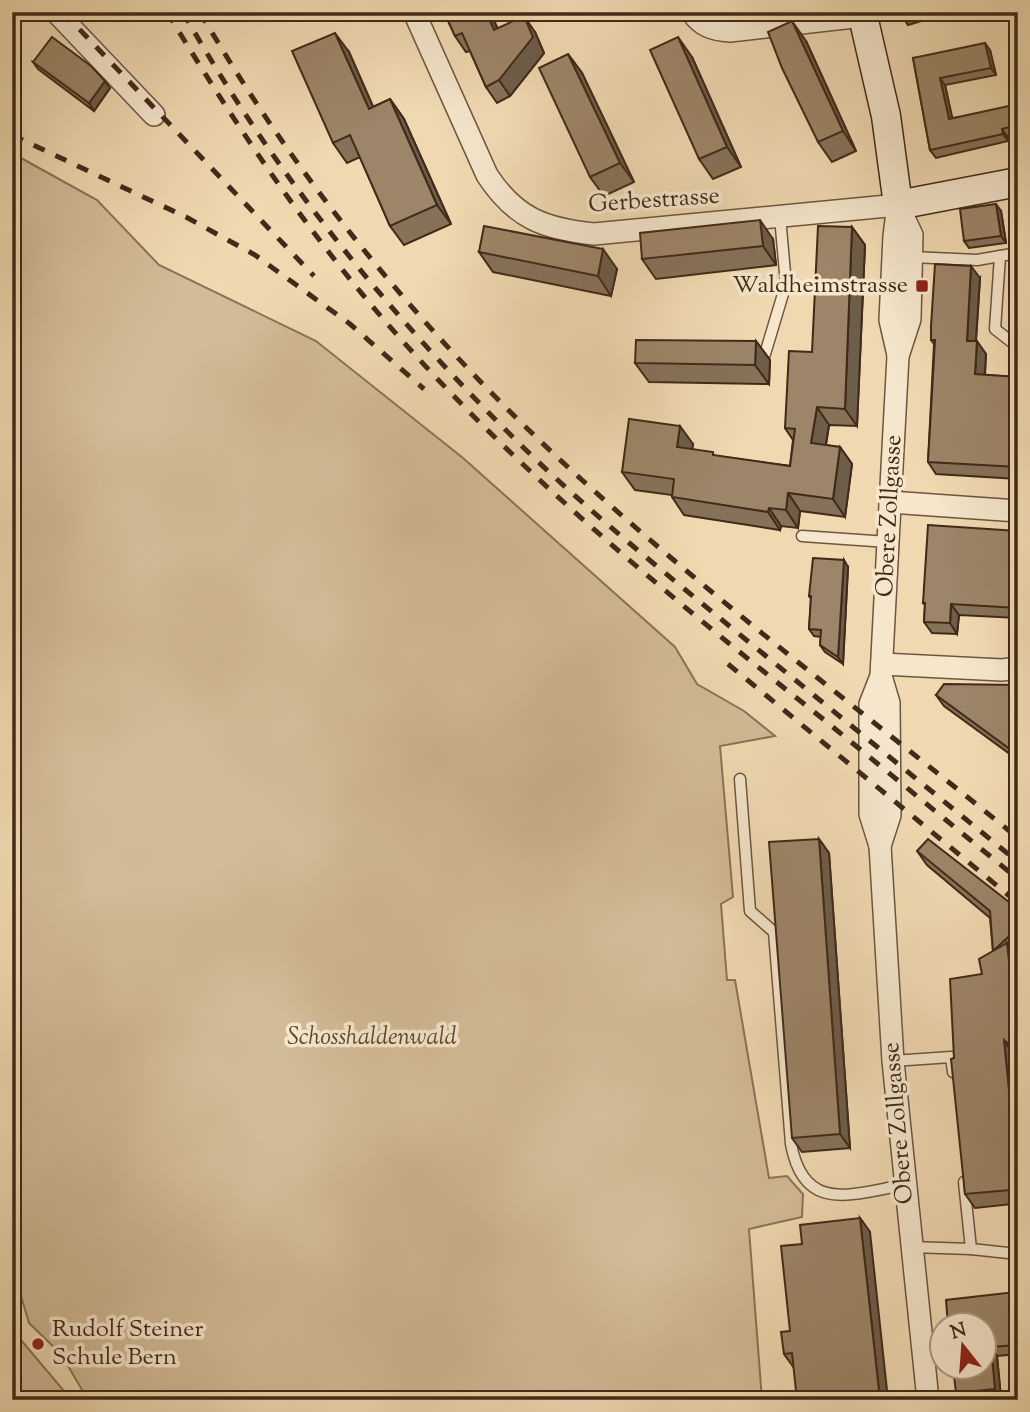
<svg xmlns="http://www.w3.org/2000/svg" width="1030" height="1412" viewBox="0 0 1030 1412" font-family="'Sorts Mill Goudy',serif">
	<rect width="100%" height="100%" fill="#f0d9b1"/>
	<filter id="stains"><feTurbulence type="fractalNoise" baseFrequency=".00286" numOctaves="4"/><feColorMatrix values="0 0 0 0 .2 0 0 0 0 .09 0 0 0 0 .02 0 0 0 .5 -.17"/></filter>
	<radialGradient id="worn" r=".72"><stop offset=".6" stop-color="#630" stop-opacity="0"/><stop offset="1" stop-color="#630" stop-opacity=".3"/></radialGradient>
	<g fill="#d2bb97" stroke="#8a7258" stroke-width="2">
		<polygon points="12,153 97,200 159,265 316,341 463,458 675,647 697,684 744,711 775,736 720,746 733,897 721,904 727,980 735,980 769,1178 787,1176 803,1194 802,1217 749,1229 762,1400 88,1400 61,1354 29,1323 16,1279 12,1278"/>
		<polygon points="15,1333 70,1398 67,1400 12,1400 12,1334"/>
	</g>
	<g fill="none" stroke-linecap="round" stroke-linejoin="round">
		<defs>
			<g id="lane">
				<polyline points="1000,256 995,329 1018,347"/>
				<polyline points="912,257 977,260 1018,253"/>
				<polyline points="754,354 765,354 786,284 780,217"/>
				<polyline points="802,536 888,542"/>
				<path d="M740 779 750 911 774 932 791 1144C804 1214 851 1194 904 1185"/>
				<polyline points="893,1061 951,1057 953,1072"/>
				<polyline points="911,1247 971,1249 964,1182"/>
				<polyline points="971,1249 1018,1254"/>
			</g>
			<g id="street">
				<polyline points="56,12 154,115"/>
				<path d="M414 12 487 175C515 218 544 229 594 234L898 205"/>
				<path d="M692 12C701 26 713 30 730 31L863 16"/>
				<polyline points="898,205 894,236 890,320 898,355"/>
				<polyline points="890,502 1018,511"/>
				<polyline points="882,664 1002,670 1018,668"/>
				<polyline points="881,676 870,704 870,814 880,846 893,1061 928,1400"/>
				<polyline points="880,846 890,815 889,703 881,676 888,542 898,356 910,319 912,235 898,205"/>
			</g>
			<polyline id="secondary" points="862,12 886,116 898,205 1018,182"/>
		</defs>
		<use href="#lane" stroke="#6d563f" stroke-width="13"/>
		<use href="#street" stroke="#6d563f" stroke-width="24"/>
		<use href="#secondary" stroke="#412a19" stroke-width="31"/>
		<use href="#lane" stroke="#f5e6cc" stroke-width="10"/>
		<use href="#street" stroke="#f5e6cc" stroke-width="21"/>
		<use href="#secondary" stroke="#f5e6cc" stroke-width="28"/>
		<g stroke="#412a19" stroke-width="5" stroke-dasharray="12 12" stroke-linecap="butt">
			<polyline points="63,12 314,276"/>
			<path d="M167 12C236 126 310 237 399 337 526 480 674 600 823 719 888 772 953 826 1018 879"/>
			<path d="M183 12C275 176 394 321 528 452 593 515 664 572 733 629 828 707 923 784 1018 862"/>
			<path d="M200 12C301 187 432 344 582 480 721 606 872 719 1018 838"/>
			<polyline points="12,135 186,217 255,255 350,324 424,389"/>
			<polyline points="728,664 1018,903"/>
		</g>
	</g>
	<g fill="#867259" stroke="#412a19" stroke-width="2">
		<polygon points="444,12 490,12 498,29 535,32 544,53 510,96 497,103 486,87 470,51 466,52 455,36"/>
		<polygon points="601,12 622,12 606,20"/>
		<polygon points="901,12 951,12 908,25 902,16"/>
		<polygon points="806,41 856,151 832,162 818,142"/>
		<polygon points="990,50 996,75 945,85 952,118 1014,113 1018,133 1007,136 1008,141 936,158 930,150 913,58"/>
		<polygon points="349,52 373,107 390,99 404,119 451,224 404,245 390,226 360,157 347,163 333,143"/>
		<polygon points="568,54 582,73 634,182 604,196 590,177"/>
		<polygon points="692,57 741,167 713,179 699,159"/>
		<polygon points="33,62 110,88 94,111 38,69"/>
		<polygon points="1001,211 1006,243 969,248 964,241"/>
		<polygon points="852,227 865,245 857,426 829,425 826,445 840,447 852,464 845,517 800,511 798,528 781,526 780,530 684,515 672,497 672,495 635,490 622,472 693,444 692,449 716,456 790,466 793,440 785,428 812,352"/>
		<polygon points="773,239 776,265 656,279 642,259"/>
		<polygon points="479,252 617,269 611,296 493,272"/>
		<polygon points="980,278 976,341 986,354 985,375 1018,377 1018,479 936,474 928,462 934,344 931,340"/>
		<polygon points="756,341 770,360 769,384 649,382 635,363"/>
		<polygon points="1018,531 1018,618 959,615 957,634 932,633 924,622 925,605 923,603"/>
		<polygon points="848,567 843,664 825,652 820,645 821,637 814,636 809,629 811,599 809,596"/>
		<polygon points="1018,685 1018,760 944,706 936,695"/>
		<polygon points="819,839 829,853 850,1148 802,1152 792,1138"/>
		<polygon points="917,851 1018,909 1018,951 1014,954 1017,957 1018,965 1018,1058 1013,1054 1018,1098 1018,1214 1012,1204 975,1208 965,1194 954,1058 982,974 993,951 990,918 927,865"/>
		<polygon points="860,1218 870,1232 794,1368 784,1354 790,1331 802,1244"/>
		<polygon points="1018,1296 1018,1354 997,1356 1001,1398 985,1400 960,1400 956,1393"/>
	</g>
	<g fill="#6d5d49" stroke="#412a19" stroke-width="2">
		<polygon points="486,12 490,12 505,46 494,30"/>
		<polygon points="524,16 535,32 544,53 510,96 499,80"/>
		<polygon points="792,21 806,41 856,151 843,131"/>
		<polygon points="335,33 349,52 383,129 369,109"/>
		<polygon points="678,37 692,57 741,167 727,147"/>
		<polygon points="985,43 990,50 996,75 991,68"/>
		<polygon points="568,54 582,73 634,182 620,163"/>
		<polygon points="940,78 945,85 954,126 949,119"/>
		<polygon points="105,81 110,88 94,111 89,103"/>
		<polygon points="390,99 404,119 451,224 437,205"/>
		<polygon points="1009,106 1014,113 1018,132 1013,126"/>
		<polygon points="1002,129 1007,136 1008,141 1003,134"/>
		<polygon points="996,204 1001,211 1006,243 1001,236"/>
		<polygon points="760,220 773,239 776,265 763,246"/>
		<polygon points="852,227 865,245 857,426 845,409"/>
		<polygon points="603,249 617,269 611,296 598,276"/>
		<polygon points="971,266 980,278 975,353 967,341"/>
		<polygon points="756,341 770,360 769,384 755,365"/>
		<polygon points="977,341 986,354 984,386 975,374"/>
		<polygon points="817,407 829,425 823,461 811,443"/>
		<polygon points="680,426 693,444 690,465 677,447"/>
		<polygon points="840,447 852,464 845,517 833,499"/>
		<polygon points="788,493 800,511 798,528 786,510"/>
		<polygon points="769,508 781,526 780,530 768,512"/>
		<polygon points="844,560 848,567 843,664 838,657"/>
		<polygon points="951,604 959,615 957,634 950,623"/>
		<polygon points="819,839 829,853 850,1148 840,1134"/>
		<polygon points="1007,943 1017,957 1018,989 1011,979"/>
		<polygon points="1004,1040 1013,1054 1018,1098 1018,1165 1016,1162"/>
		<polygon points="860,1218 870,1232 888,1400 880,1400"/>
		<polygon points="991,1347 997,1356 1001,1398 995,1389"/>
	</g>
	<g fill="#9c8568" stroke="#412a19" stroke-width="2">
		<polygon points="444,12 486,12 494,30 524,16 533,37 499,80 486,87 462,33 455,36"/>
		<polygon points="901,12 915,12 902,16"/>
		<polygon points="792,21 843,131 818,142 782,68 768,32"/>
		<polygon points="335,33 369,109 390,99 437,205 390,226 350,135 333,143 292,51"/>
		<polygon points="52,37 91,66 105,81 89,103 33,62"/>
		<polygon points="678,37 727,147 699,159 650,50"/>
		<polygon points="985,43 991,68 940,78 949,119 1009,106 1013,126 1002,129 1003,134 930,150 913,58"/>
		<polygon points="568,54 620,163 590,177 539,68"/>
		<polygon points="996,204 1001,236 964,241 960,209"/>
		<polygon points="760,220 763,246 642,259 640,233"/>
		<polygon points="484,226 603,249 598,276 479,252"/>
		<polygon points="818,226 852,227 845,409 817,407 811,443 840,447 833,499 788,493 786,510 769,508 768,512 672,497 674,479 622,472 629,419 680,426 677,447 713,452 713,455 790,466 795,429 785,428 789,351 812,352"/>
		<polygon points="935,264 971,266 967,341 977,341 975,374 1018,377 1018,467 928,462 935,340 931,340 931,326"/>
		<polygon points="636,340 756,341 755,365 635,363"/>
		<polygon points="928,525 1018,531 1018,608 951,604 950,623 924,622 925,603 923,603"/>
		<polygon points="813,558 844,560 838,657 820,645 821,630 809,629 811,596 809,596"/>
		<polygon points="944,684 1018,685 1018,755 936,695"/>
		<polygon points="819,839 840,1134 792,1138 769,842"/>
		<polygon points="928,839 1018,909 1018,928 993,951 990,911 917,851"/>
		<polygon points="1007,943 1011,979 1018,983 1018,1052 1004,1040 1016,1162 1018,1162 1018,1205 1012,1205 1010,1190 965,1194 951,1059 954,1058 950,979 982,974 979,959"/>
		<polygon points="860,1218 880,1400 797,1400 792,1353 784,1354 781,1332 790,1331 781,1246 802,1244 800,1225"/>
		<polygon points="1015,1292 1018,1316 1018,1345 991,1347 995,1389 956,1393 953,1367 984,1367 984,1325 948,1325 946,1300"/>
	</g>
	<g fill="#8f2418" stroke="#f5e6cc" stroke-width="2.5">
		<rect x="915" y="279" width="14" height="14" rx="3.5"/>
		<circle cx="38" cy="1344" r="7"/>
	</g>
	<g text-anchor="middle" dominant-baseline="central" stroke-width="7" stroke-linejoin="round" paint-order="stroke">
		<g font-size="24" fill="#412a19" stroke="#f5e6cc">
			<text transform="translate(654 201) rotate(-4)">Gerbestrasse</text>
			<text transform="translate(890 516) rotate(-87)">Obere Zollgasse</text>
			<text transform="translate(899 1123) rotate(-95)">Obere Zollgasse</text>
		</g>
		<g font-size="24" fill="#412a19" stroke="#f5e6cc" text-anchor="end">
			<text x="908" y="286">Waldheimstrasse</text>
			<text x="52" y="1330" text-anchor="start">Rudolf Steiner<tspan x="52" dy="28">Schule Bern</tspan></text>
		</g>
		<g font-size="24" font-style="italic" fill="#5e4732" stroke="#f5e6cc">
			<text x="372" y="1038">Schosshaldenwald</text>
		</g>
	</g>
	<rect width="1030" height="1412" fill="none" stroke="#f0d9b1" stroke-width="42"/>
	<rect x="14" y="14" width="1002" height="1384" fill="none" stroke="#412a19" stroke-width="3.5"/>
	<rect x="21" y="21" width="988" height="1370" fill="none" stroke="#412a19" stroke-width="2"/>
	<g transform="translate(963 1346) rotate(343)"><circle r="33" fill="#f5e6cc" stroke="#ad9b84" stroke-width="2"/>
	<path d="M0-5L12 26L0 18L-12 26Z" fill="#8f2418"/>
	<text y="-10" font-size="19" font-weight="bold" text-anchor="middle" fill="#412a19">N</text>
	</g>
	<rect width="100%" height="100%" filter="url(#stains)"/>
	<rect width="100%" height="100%" fill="url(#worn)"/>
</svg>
